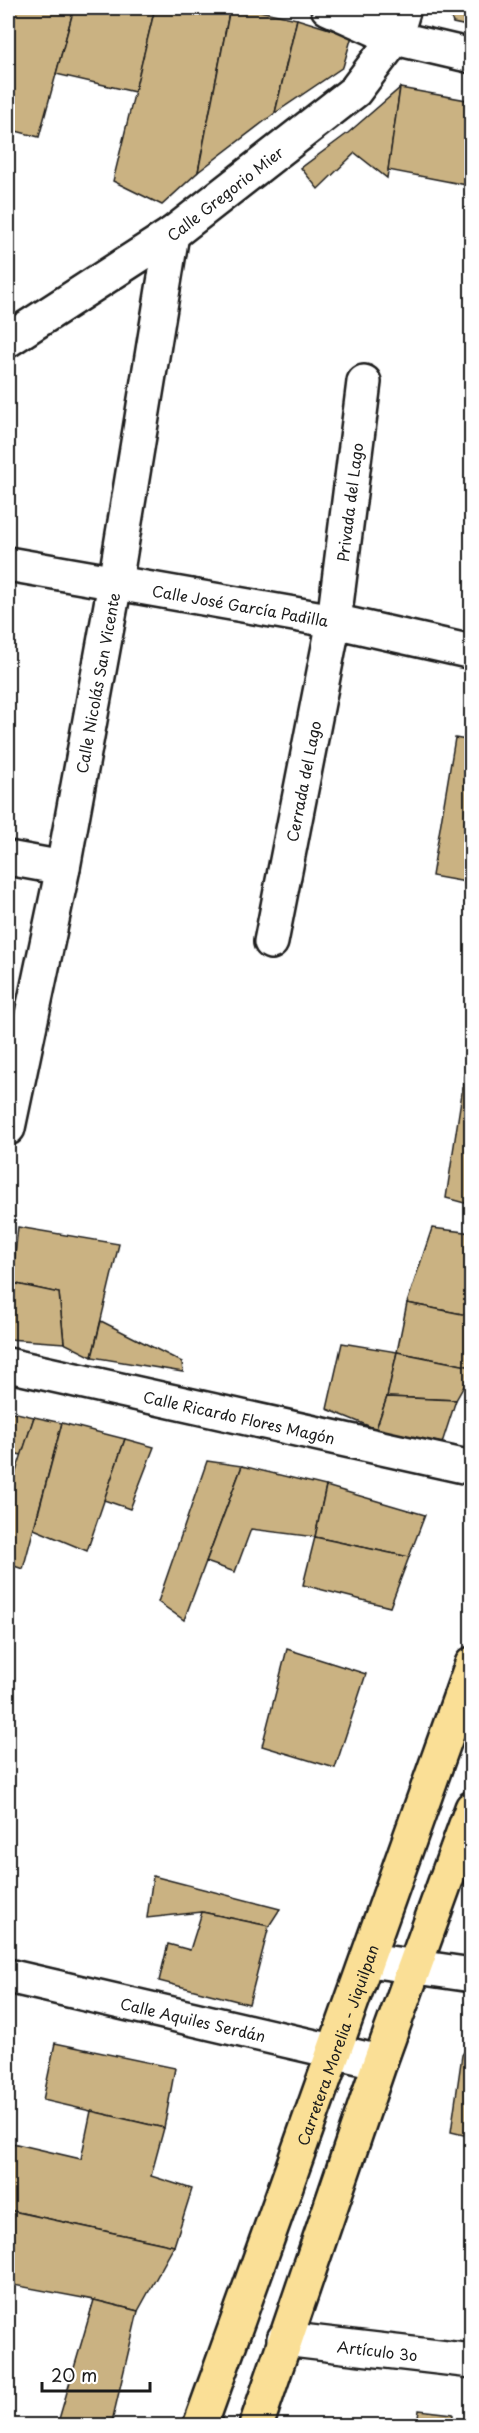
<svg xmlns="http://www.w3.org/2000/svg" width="479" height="2433" viewBox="0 0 479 2433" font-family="'Playpen Sans',sans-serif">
	<rect width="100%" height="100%" fill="#fff"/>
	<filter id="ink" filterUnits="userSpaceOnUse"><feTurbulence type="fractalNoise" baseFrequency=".0167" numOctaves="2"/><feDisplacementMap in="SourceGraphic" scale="12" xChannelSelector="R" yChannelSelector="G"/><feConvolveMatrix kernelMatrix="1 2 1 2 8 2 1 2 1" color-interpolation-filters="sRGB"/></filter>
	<g filter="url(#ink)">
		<g fill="#cab282" stroke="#1c1c1c" stroke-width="1.5">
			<polygon points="8,8 74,8 39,137 8,129"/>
			<polygon points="74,8 155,8 135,92 56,74"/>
			<polygon points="155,8 230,8 198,172 162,205 113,181"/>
			<polygon points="230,8 246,8 297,19 275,113 198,172"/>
			<polygon points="448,8 472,8 472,27 453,23"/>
			<polygon points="297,19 352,36 343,67 275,113"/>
			<polygon points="400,88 387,178 355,153 318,189 301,168 348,133"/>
			<polygon points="400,88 472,101 472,186 388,170"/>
			<polygon points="455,738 472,741 472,883 432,876"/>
			<polygon points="472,1049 472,1081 464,1080"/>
			<polygon points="464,1080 472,1081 472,1205 446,1198"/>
			<polygon points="18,1227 119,1244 92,1357 64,1343 59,1293 12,1283"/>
			<polygon points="432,1228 472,1233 472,1316 407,1303"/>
			<polygon points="12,1283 59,1293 64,1343 8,1339 8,1299"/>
			<polygon points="407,1303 472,1316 472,1367 397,1352"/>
			<polygon points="101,1321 182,1362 183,1372 92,1357"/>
			<polygon points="342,1343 397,1352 387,1397 376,1429 327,1409"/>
			<polygon points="397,1352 472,1367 472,1372 456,1400 387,1397"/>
			<polygon points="387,1397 456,1400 442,1443 376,1429"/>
			<polygon points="8,1411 34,1417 22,1455 8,1452"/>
			<polygon points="34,1417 62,1423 23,1569 8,1564 8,1496"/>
			<polygon points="62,1423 125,1439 87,1551 34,1529"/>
			<polygon points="125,1439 154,1447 130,1509 104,1500"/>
			<polygon points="207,1461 242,1466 184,1620 158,1602"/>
			<polygon points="242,1466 326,1486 315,1537 251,1529 235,1572 206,1562"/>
			<polygon points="326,1486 425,1515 409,1557 315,1537"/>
			<polygon points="315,1537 409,1557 390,1607 303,1585"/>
			<polygon points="287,1649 366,1674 335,1768 262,1746"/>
			<polygon points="153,1876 280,1909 269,1926 202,1912 147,1918"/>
			<polygon points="202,1912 269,1926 249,2004 159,1981 168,1944 190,1950"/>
			<polygon points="472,2040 472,2137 451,2132 462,2055"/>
			<polygon points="55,2043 175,2068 164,2128 43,2100"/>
			<polygon points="91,2111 164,2128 151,2176 192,2189 174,2246 8,2210 8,2142 81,2159"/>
			<polygon points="8,2210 174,2246 138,2311 94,2300 8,2284"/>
			<polygon points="94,2300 138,2311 111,2426 57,2426"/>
			<polygon points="419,2410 453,2414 452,2426 417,2426"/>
		</g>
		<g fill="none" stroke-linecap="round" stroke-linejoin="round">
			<defs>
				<g id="minor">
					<polyline points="328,8 395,38 472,56"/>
					<path id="s1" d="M8 340 172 234 355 91 395 38 404 8"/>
					<path id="s2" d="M8 564 334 621 472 652"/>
					<polyline points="8,858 63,868"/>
					<path id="s3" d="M271 942 334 621 364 382"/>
					<path id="s4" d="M8 1128 63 868 115 583 172 234"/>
					<path id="s5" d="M8 1365 472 1468"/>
					<polyline points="369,1960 472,1975"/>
					<path id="s6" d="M8 1976 380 2062"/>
					<path id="s7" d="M284 2339 472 2361"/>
				</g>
				<g id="major">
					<path id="s8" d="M200 2426C291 2172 383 1918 472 1664"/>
					<polyline points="256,2426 380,2062 472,1808"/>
				</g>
			</defs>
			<use href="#minor" stroke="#1c1c1c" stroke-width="38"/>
			<use href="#major" stroke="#1c1c1c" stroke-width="38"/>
			<use href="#minor" stroke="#fff" stroke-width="33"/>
			<use href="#major" stroke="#fadf96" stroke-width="33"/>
		</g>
	</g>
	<g text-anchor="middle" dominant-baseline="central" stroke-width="4.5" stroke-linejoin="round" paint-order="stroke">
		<g font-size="15" fill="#1c1c1c" stroke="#fff">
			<text stroke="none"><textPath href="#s1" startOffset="262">Calle Gregorio Mier</textPath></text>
			<text stroke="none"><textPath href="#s3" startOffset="447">Privada del Lago</textPath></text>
			<text stroke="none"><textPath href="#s2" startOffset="236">Calle José García Padilla</textPath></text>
			<text stroke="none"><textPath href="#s4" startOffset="454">Calle Nicolás San Vicente</textPath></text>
			<text stroke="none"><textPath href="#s3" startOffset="164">Cerrada del Lago</textPath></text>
			<text stroke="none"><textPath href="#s5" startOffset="237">Calle Ricardo Flores Magón</textPath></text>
			<text stroke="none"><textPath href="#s6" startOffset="190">Calle Aquiles Serdán</textPath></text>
			<text stroke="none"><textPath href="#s8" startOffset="405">Carretera Morelia - Jiquilpan</textPath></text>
			<text stroke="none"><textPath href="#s7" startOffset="94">Artículo 3o</textPath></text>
		</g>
	</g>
	<rect width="479" height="2433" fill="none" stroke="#fff" stroke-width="30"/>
	<rect x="15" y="15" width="449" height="2403" fill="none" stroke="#1c1c1c" stroke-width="2" filter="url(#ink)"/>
	<path d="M42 2382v9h108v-9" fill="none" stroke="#1c1c1c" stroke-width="3"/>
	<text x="51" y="2382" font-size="18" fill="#1c1c1c" stroke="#ffffff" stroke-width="4.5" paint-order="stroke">20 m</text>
</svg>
